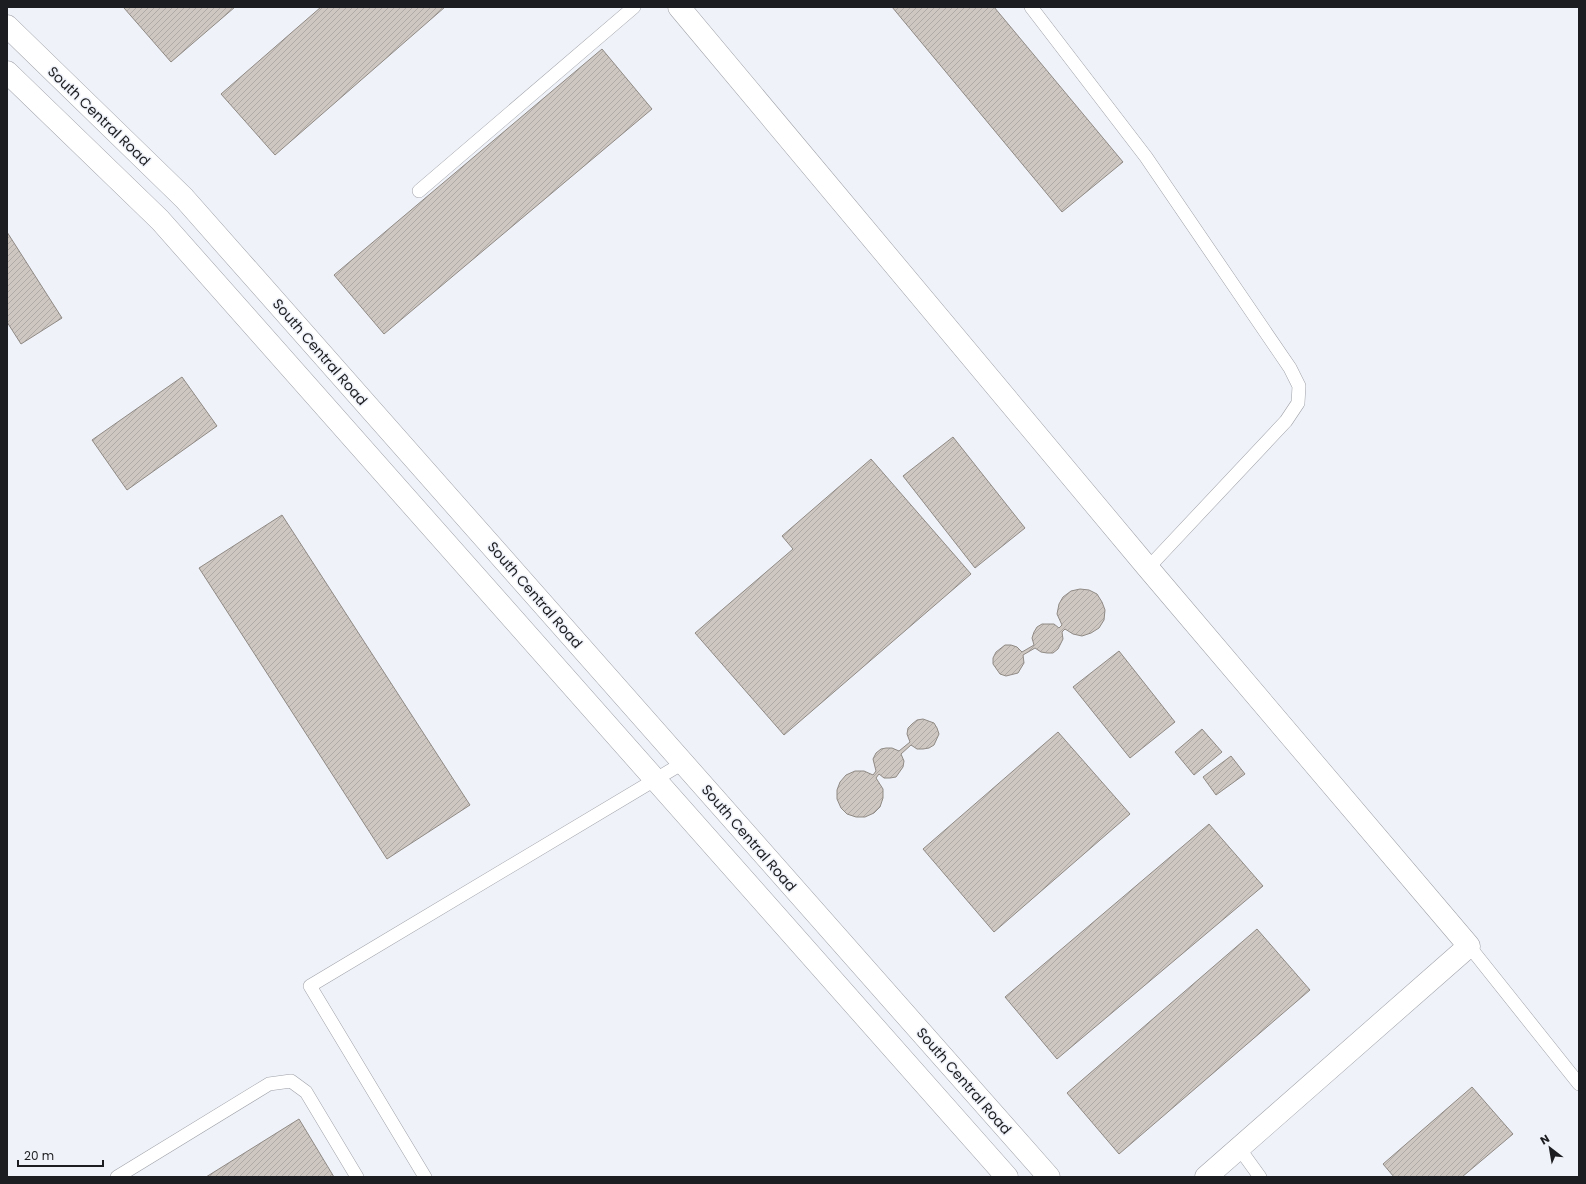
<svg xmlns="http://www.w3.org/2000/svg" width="1586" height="1184" viewBox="0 0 1586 1184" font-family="Poppins,sans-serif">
	<defs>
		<pattern id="building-hatch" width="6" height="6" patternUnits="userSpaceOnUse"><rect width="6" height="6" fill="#cdc6c1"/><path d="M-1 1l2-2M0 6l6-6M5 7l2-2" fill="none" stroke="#afaaa6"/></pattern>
	</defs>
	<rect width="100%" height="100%" fill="#eff2f9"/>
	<g fill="url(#building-hatch)" stroke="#908a85">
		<polygon points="126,7 235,7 171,62 124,8"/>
		<polygon points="321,7 445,7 275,155 221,94"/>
		<polygon points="892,7 994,7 1123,162 1062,212"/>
		<polygon points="602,49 652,109 384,334 334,275"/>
		<polygon points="7,232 62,318 21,344 7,322"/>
		<polygon points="182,377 217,426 127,490 92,440"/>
		<polygon points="953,437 1025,528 975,568 903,476"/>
		<polygon points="871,459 971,574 784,735 695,633 793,549 782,536"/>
		<polygon points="282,515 470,805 387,859 199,568"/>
		<polygon points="1080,589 1089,590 1097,594 1102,602 1105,610 1104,620 1099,628 1091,633 1082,636 1073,634 1065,629 1062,632 1063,639 1058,649 1053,653 1047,653 1041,652 1035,648 1023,655 1024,663 1018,673 1006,676 1000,674 993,664 993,658 996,652 1005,645 1011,645 1017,647 1022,652 1034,645 1032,638 1034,632 1037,627 1042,624 1054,624 1059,628 1062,625 1057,614 1059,604 1063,597 1071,591"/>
		<polygon points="1119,651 1175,722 1130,758 1073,687"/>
		<polygon points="923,719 934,723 937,728 939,734 934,745 929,748 923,749 917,749 911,745 901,754 904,761 903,767 896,777 890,778 884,778 879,774 876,778 883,789 883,798 880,807 874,813 865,817 856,817 847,814 841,808 837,799 837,790 840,782 846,775 855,771 864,771 873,775 876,771 873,759 876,753 881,749 886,748 892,748 899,751 910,742 907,734 908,728 912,724 917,720"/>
		<polygon points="1202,729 1222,752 1194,775 1175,752"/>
		<polygon points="1058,732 1130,814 994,932 923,849"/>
		<polygon points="1231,756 1245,774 1216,795 1203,777"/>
		<polygon points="1209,824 1263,886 1057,1059 1005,997"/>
		<polygon points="1257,929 1310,990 1119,1154 1067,1093"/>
		<polygon points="1472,1087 1513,1134 1462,1177 1394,1177 1383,1164"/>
		<polygon points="299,1119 334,1177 206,1177"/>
	</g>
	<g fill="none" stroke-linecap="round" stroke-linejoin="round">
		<defs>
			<g id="service">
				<polyline points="1031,7 1146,157 1290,368 1299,386 1298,403 1286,421 1148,568"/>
				<polyline points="419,191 634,7"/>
				<polyline points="1469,946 1579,1084"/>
				<polyline points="1239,1148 1260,1177"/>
				<polyline points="117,1177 269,1084 291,1081 306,1092 357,1177"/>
				<polyline points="425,1177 310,986 683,763"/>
			</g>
			<g id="tertiary">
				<polyline points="679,7 1148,568 1469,946 1206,1177"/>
				<polyline points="7,26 184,198 1049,1177"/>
				<polyline points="7,72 160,220 1007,1177"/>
			</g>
		</defs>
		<use href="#service" stroke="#9fa1a8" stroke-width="14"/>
		<use href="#tertiary" stroke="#9fa1a8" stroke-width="23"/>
		<use href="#service" stroke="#fff" stroke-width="13"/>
		<use href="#tertiary" stroke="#fff" stroke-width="22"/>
	</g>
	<g text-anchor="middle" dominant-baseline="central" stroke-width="3" stroke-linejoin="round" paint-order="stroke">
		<g font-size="14" fill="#1c1d20" stroke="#eff2f9">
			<text transform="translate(99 116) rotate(44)">South Central Road</text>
			<text transform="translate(320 352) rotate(49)">South Central Road</text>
			<text transform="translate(535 595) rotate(49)">South Central Road</text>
			<text transform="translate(749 838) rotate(49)">South Central Road</text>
			<text transform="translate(964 1081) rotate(49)">South Central Road</text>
		</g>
	</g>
	<rect width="1586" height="1184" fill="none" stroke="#1c1d20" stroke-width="16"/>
	<g transform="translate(1550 1148) rotate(329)" stroke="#eff2f9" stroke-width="3" paint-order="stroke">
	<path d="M0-3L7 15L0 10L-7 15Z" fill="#1c1d20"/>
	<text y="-6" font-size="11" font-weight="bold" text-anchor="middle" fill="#1c1d20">N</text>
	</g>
	<path d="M18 1160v6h85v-6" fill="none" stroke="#1c1d20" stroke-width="2"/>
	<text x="24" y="1160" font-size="12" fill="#1c1d20" stroke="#eff2f9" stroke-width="3" paint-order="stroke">20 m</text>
</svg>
